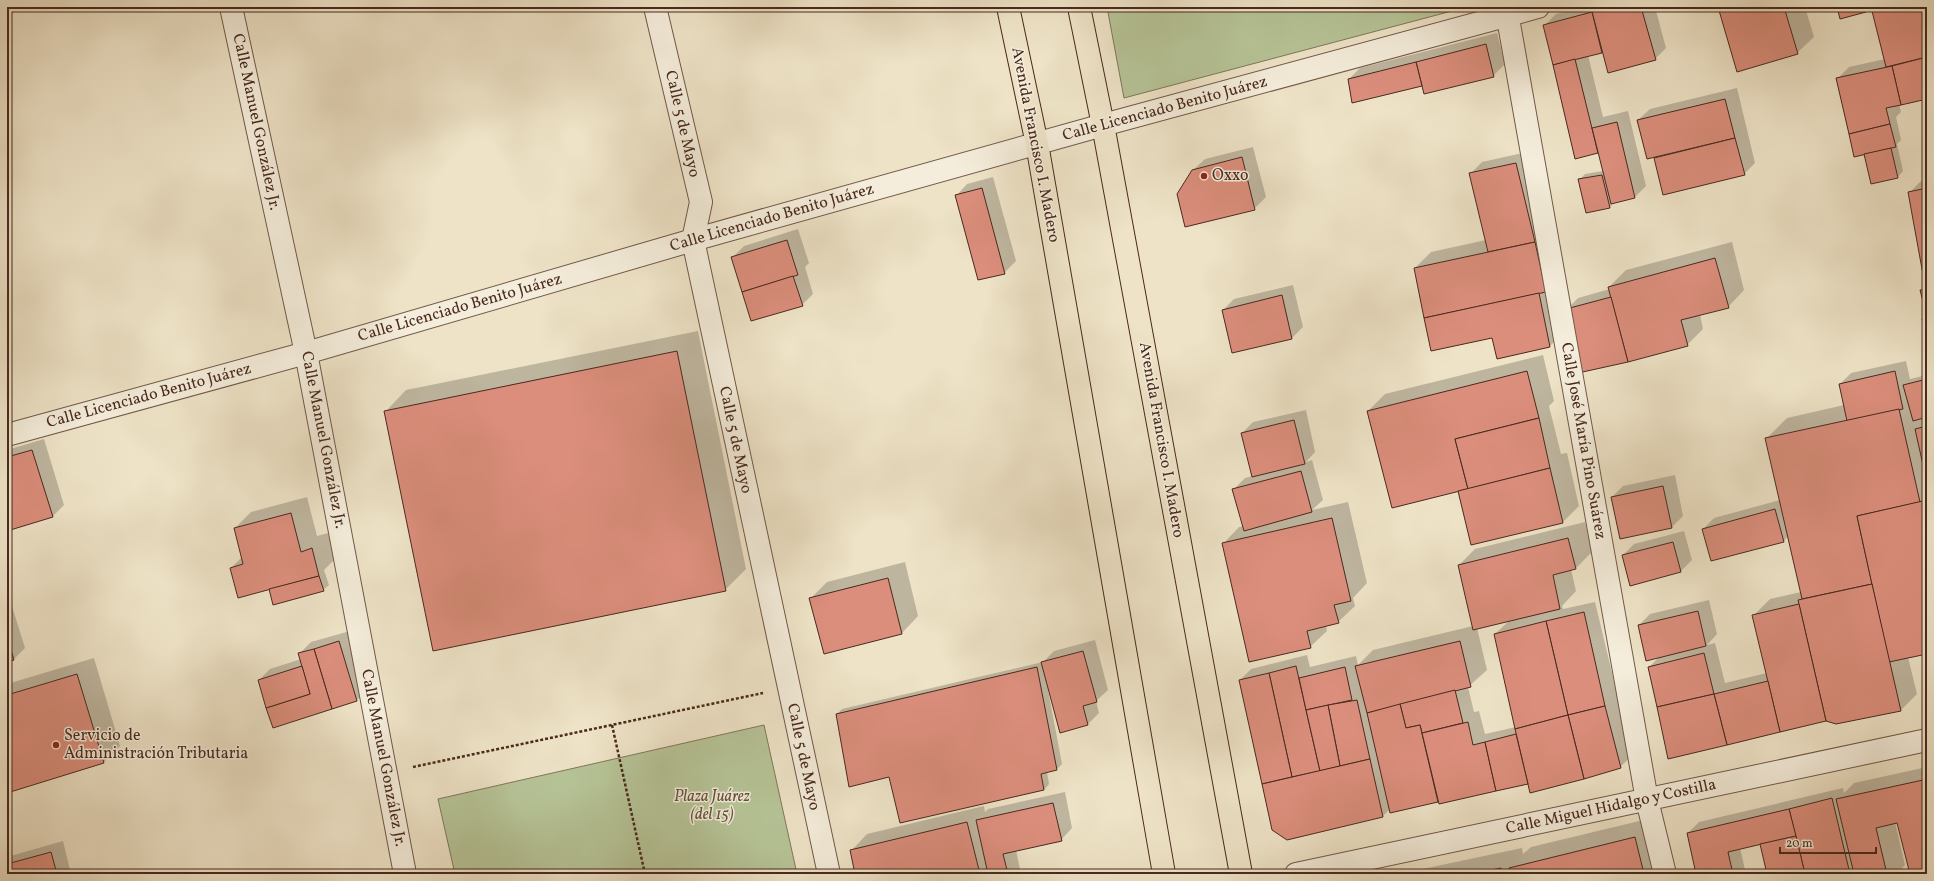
<svg xmlns="http://www.w3.org/2000/svg" width="1934" height="881" viewBox="0 0 1934 881" font-family="Vollkorn,serif">
	<rect width="100%" height="100%" fill="#eee3c7"/>
	<filter id="stains"><feTurbulence type="fractalNoise" baseFrequency=".005" numOctaves="4"/><feColorMatrix values="0 0 0 0 .2 0 0 0 0 .09 0 0 0 0 .02 0 0 0 .5 -.17"/></filter>
	<radialGradient id="worn" r=".72"><stop offset=".6" stop-color="#630" stop-opacity="0"/><stop offset="1" stop-color="#630" stop-opacity=".3"/></radialGradient>
	<g fill="#b6c497" stroke="#80765a">
		<polygon points="1107,7 1467,7 1124,98"/>
		<polygon points="764,725 797,874 455,874 438,799"/>
	</g>
	<g fill="#0003" fill-rule="evenodd">
		<polygon points="1583,7 1655,7 1666,48 1655,59 1603,51 1588,55 1603,117 1628,111 1646,186 1635,197 1614,202 1610,207 1579,180 1585,174 1603,171 1599,152 1576,157 1545,25 1556,14"/>
		<polygon points="1719,7 1805,7 1814,37 1797,53"/>
		<polygon points="1838,7 1870,7 1865,11"/>
		<polygon points="1872,7 1927,7 1927,98 1899,104 1901,112 1896,117 1901,140 1897,144 1903,171 1898,177 1865,153 1837,79 1849,67 1885,59"/>
		<polygon points="1497,33 1505,64 1493,76 1423,85 1349,79 1360,68"/>
		<polygon points="1737,88 1755,163 1744,174 1664,194 1654,157 1638,120 1650,109"/>
		<polygon points="1253,147 1266,197 1254,209 1193,170 1205,159"/>
		<polygon points="1527,152 1566,330 1550,346 1498,358 1493,337 1415,268 1431,252 1486,240 1470,174 1482,162"/>
		<polygon points="1927,175 1927,278 1910,192"/>
		<polygon points="993,177 1016,261 1004,273 956,196 967,184"/>
		<polygon points="798,229 809,263 805,267 813,294 802,305 732,258 744,246"/>
		<polygon points="1732,242 1744,290 1728,307 1700,314 1703,329 1687,345 1567,309 1578,298 1610,289 1609,287 1626,270"/>
		<polygon points="1293,285 1303,327 1292,338 1223,310 1234,299"/>
		<polygon points="1927,285 1927,313 1921,290"/>
		<polygon points="698,331 746,569 725,590 386,411 406,390"/>
		<polygon points="1543,355 1554,401 1549,406 1561,454 1567,453 1579,506 1563,522 1472,544 1459,490 1368,411 1385,394"/>
		<polygon points="1906,361 1910,379 1927,375 1927,653 1908,657 1917,694 1901,710 1826,720 1669,758 1649,667 1659,657 1639,625 1650,614 1709,600 1717,634 1707,645 1715,643 1725,683 1767,673 1753,616 1770,599 1801,592 1788,536 1783,542 1703,529 1714,518 1780,500 1766,439 1787,418 1844,405 1840,384 1851,373"/>
		<polygon points="1306,410 1315,452 1306,462 1312,460 1323,500 1312,510 1348,502 1367,583 1353,598 1355,606 1338,622 1326,625 1327,631 1310,647 1223,544 1239,527 1244,526 1234,489 1245,478 1252,476 1242,433 1253,422"/>
		<polygon points="44,439 64,505 53,516 7,530 7,450"/>
		<polygon points="1675,475 1683,516 1672,527 1612,497 1623,486"/>
		<polygon points="307,497 317,536 328,533 335,559 324,570 329,585 323,590 270,588 231,568 242,557 235,528 251,512"/>
		<path d="M1585 522 1592 552 1576 568 1571 569 1576 591 1562 606 1563 609 1595 602 1632 756 1620 767 1528 783 1391 812 1390 809 1383 816 1273 829 1240 680 1251 669 1307 655 1310 667 1356 656 1358 665 1373 650 1473 626 1459 565 1475 549ZM1509 621 1495 634 1516 727 1485 734 1479 711 1474 712 1468 687 1487 670 1477 628Z"/>
		<polygon points="1684,531 1692,560 1680,572 1623,555 1634,544"/>
		<polygon points="905,562 918,616 902,633 825,652 811,598 827,582"/>
		<polygon points="7,590 25,648 14,659 7,662"/>
		<polygon points="350,631 368,689 357,700 274,726 259,680 270,669 301,659 299,654 311,642"/>
		<polygon points="1095,640 1108,690 1096,701 1099,713 1087,725 1048,690 1062,764 1057,769 1047,772 1049,784 1044,790 890,775 837,714 842,709 1043,662 1054,651"/>
		<polygon points="94,658 120,746 104,762 7,792 7,684"/>
		<polygon points="1927,767 1927,874 1911,874 1898,822 1895,822 1905,865 1896,874 1768,874 1761,843 1740,848 1746,874 1697,874 1688,833 1699,822 1843,788 1844,793 1854,783"/>
		<polygon points="1065,792 1072,828 1061,840 1016,850 1021,874 856,874 851,851 867,834 984,806 985,812 988,809"/>
		<polygon points="1656,817 1669,874 1399,874 1522,848 1523,854 1531,847"/>
		<polygon points="63,841 71,874 7,874 7,857"/>
	</g>
	<g fill="#db8e7c" stroke="#49291e">
		<polygon points="1613,7 1641,7 1656,60 1608,73 1592,12"/>
		<polygon points="1718,7 1784,7 1798,54 1737,72"/>
		<polygon points="1837,7 1864,7 1866,12 1840,19"/>
		<polygon points="1871,7 1927,7 1927,57 1886,67"/>
		<polygon points="1592,12 1602,53 1553,65 1543,25"/>
		<polygon points="1486,44 1494,77 1424,94 1416,62"/>
		<polygon points="1927,57 1927,99 1901,105 1892,66"/>
		<polygon points="1575,59 1598,153 1575,159 1553,65"/>
		<polygon points="1416,62 1422,86 1352,103 1348,79"/>
		<polygon points="1892,66 1901,105 1886,108 1890,124 1849,134 1836,78"/>
		<polygon points="1725,99 1735,138 1647,159 1637,120"/>
		<polygon points="1617,122 1635,198 1611,204 1592,128"/>
		<polygon points="1890,124 1896,147 1854,157 1849,134"/>
		<polygon points="1735,138 1745,175 1663,195 1654,158"/>
		<polygon points="1891,148 1898,178 1871,184 1864,154"/>
		<polygon points="1242,157 1255,210 1185,227 1177,194 1192,170"/>
		<polygon points="1516,163 1535,242 1488,252 1469,173"/>
		<polygon points="1602,175 1610,208 1586,213 1578,179"/>
		<polygon points="982,188 1005,274 978,280 955,195"/>
		<polygon points="1927,188 1927,279 1924,280 1908,192"/>
		<polygon points="787,240 798,275 742,292 731,257"/>
		<polygon points="1535,242 1546,292 1424,318 1414,268"/>
		<polygon points="1715,258 1729,308 1681,320 1688,346 1628,362 1608,287"/>
		<polygon points="793,276 803,306 751,321 742,292"/>
		<polygon points="1927,289 1927,317 1920,290"/>
		<polygon points="1539,293 1550,347 1497,359 1492,338 1431,351 1424,318"/>
		<polygon points="1282,295 1292,339 1232,353 1222,310"/>
		<polygon points="1611,297 1628,362 1578,373 1566,309"/>
		<polygon points="1927,317 1927,337 1922,319"/>
		<polygon points="677,351 726,591 433,651 384,411"/>
		<polygon points="1527,371 1539,418 1455,439 1468,489 1392,508 1367,411"/>
		<polygon points="1895,371 1903,409 1847,421 1839,384"/>
		<polygon points="1927,379 1927,417 1913,421 1903,385"/>
		<polygon points="1899,409 1920,502 1857,516 1872,584 1802,599 1765,438"/>
		<polygon points="1539,418 1550,468 1468,489 1455,439"/>
		<polygon points="1294,420 1305,464 1252,477 1241,433"/>
		<polygon points="1927,426 1927,483 1915,429"/>
		<polygon points="32,450 53,517 7,531 7,457"/>
		<polygon points="1550,468 1563,523 1471,545 1458,491"/>
		<polygon points="1301,471 1312,512 1244,531 1232,489"/>
		<polygon points="1663,486 1672,528 1620,539 1611,497"/>
		<polygon points="1927,500 1927,654 1889,662 1857,516"/>
		<polygon points="1775,509 1784,542 1711,561 1702,529"/>
		<polygon points="291,513 301,552 312,548 319,576 238,598 230,568 243,564 234,528"/>
		<polygon points="1332,518 1351,601 1334,605 1339,623 1307,631 1311,648 1249,662 1222,543"/>
		<polygon points="1568,538 1576,569 1553,575 1560,609 1473,630 1458,565"/>
		<polygon points="1673,542 1681,572 1630,586 1622,555"/>
		<polygon points="319,576 324,591 273,605 269,589"/>
		<polygon points="888,578 902,634 824,654 809,598"/>
		<polygon points="1872,584 1901,711 1836,724 1826,721 1798,600"/>
		<polygon points="1799,604 1826,721 1780,732 1752,615"/>
		<polygon points="1698,611 1706,646 1646,661 1638,625"/>
		<polygon points="1584,612 1605,706 1568,715 1546,621"/>
		<polygon points="1546,621 1568,715 1515,729 1494,634"/>
		<polygon points="7,637 14,660 7,663"/>
		<polygon points="339,641 357,701 332,709 314,649"/>
		<polygon points="1460,641 1471,687 1367,713 1355,666"/>
		<polygon points="314,649 332,709 273,728 266,708 310,694 298,653"/>
		<polygon points="1083,651 1097,702 1083,706 1088,725 1060,733 1041,662"/>
		<polygon points="1704,653 1714,694 1657,707 1648,667"/>
		<polygon points="302,666 310,694 266,708 258,680"/>
		<polygon points="1296,666 1320,771 1292,777 1269,673"/>
		<polygon points="1037,667 1057,770 1041,774 1044,790 900,823 889,777 849,787 836,714"/>
		<polygon points="1345,667 1352,700 1306,710 1299,678"/>
		<polygon points="1269,673 1292,777 1262,784 1239,680"/>
		<polygon points="77,674 104,763 7,793 7,695"/>
		<polygon points="1768,681 1780,732 1727,745 1714,694"/>
		<polygon points="1455,690 1463,723 1422,733 1420,725 1406,728 1400,704"/>
		<polygon points="1714,694 1727,745 1668,759 1657,707"/>
		<polygon points="1357,700 1370,759 1340,766 1328,705"/>
		<polygon points="1400,704 1406,728 1420,725 1438,802 1390,813 1367,713"/>
		<polygon points="1328,705 1340,766 1320,771 1306,710"/>
		<polygon points="1605,706 1621,768 1584,779 1568,715"/>
		<polygon points="1568,715 1584,779 1530,793 1515,729"/>
		<polygon points="1468,722 1473,745 1485,742 1496,791 1439,804 1422,733"/>
		<polygon points="1516,734 1528,784 1496,791 1485,742"/>
		<polygon points="1370,759 1383,817 1287,840 1272,830 1262,784"/>
		<polygon points="1923,780 1927,797 1927,873 1910,874 1897,823 1876,828 1887,874 1854,874 1836,799"/>
		<polygon points="1832,798 1850,874 1805,874 1789,809"/>
		<polygon points="1053,803 1062,841 1003,854 1008,874 988,874 976,820"/>
		<polygon points="1789,809 1796,836 1728,852 1733,874 1696,874 1687,833"/>
		<polygon points="967,822 980,874 855,874 850,850"/>
		<polygon points="1796,836 1805,874 1767,874 1760,844"/>
		<polygon points="1635,837 1644,874 1510,874 1509,868"/>
		<polygon points="51,852 57,874 7,874 7,864"/>
		<polygon points="1501,868 1502,874 1474,874"/>
	</g>
	<g fill="none" stroke-linecap="round" stroke-linejoin="round">
		<defs>
			<g id="minor">
				<polyline points="231,7 306,353 405,874"/>
				<polyline points="655,7 701,202 693,240 829,874"/>
				<polyline points="1506,7 1647,800 1665,874"/>
				<polyline points="7,435 306,353 693,240 1103,125 1538,7"/>
				<polyline points="1296,874 1927,740"/>
			</g>
			<g id="major">
				<polyline points="1008,7 1037,144 1164,874"/>
				<polyline points="1079,7 1103,125 1241,874"/>
			</g>
		</defs>
		<use href="#minor" stroke="#725848" stroke-width="24"/>
		<use href="#major" stroke="#49291e" stroke-width="24"/>
		<g stroke="#49291e" stroke-width="2.5" stroke-dasharray="3 2" stroke-linecap="butt">
			<polyline points="612,725 645,874"/>
			<polyline points="413,767 763,693"/>
		</g>
		<use href="#minor" stroke="#f4eddb" stroke-width="22"/>
		<use href="#major" stroke="#eee3c7" stroke-width="22"/>
	</g>
	<g fill="#8f2418" stroke="#f4eddb" stroke-width="1.5">
		<circle cx="1204" cy="176" r="4"/>
		<circle cx="56" cy="745" r="4"/>
	</g>
	<g text-anchor="middle" dominant-baseline="central" stroke-width="3" stroke-linejoin="round" paint-order="stroke">
		<g font-size="16" fill="#49291e" stroke="#f4eddb">
			<text transform="translate(1165 109) rotate(-15)">Calle Licenciado Benito Juárez</text>
			<text transform="translate(256 122) rotate(78)">Calle Manuel González Jr.</text>
			<text transform="translate(682 124) rotate(77)">Calle 5 de Mayo</text>
			<text transform="translate(1035 145) rotate(79)">Avenida Francisco I. Madero</text>
			<text transform="translate(772 218) rotate(-16)">Calle Licenciado Benito Juárez</text>
			<text transform="translate(460 308) rotate(-16)">Calle Licenciado Benito Juárez</text>
			<text transform="translate(149 396) rotate(-15)">Calle Licenciado Benito Juárez</text>
			<text transform="translate(323 440) rotate(79)">Calle Manuel González Jr.</text>
			<text transform="translate(735 440) rotate(78)">Calle 5 de Mayo</text>
			<text transform="translate(1161 440) rotate(80)">Avenida Francisco I. Madero</text>
			<text transform="translate(1583 441) rotate(80)">Calle José María Pino Suárez</text>
			<text transform="translate(803 757) rotate(78)">Calle 5 de Mayo</text>
			<text transform="translate(383 758) rotate(79)">Calle Manuel González Jr.</text>
			<text transform="translate(1611 807) rotate(-12)">Calle Miguel Hidalgo y Costilla</text>
		</g>
		<g font-size="16" fill="#49291e" stroke="#f4eddb" text-anchor="start">
			<text x="1212" y="176">Oxxo</text>
			<text x="64" y="736">Servicio de<tspan x="64" dy="18">Administración Tributaria</tspan></text>
		</g>
		<g font-size="16" font-style="italic" fill="#64503c" stroke="#f4eddb">
			<text x="712" y="797">Plaza Juárez<tspan x="712" dy="18">(del 15)</tspan></text>
		</g>
	</g>
	<rect width="1934" height="881" fill="none" stroke="#eee3c7" stroke-width="24"/>
	<rect x="8" y="8" width="1918" height="865" fill="none" stroke="#49291e" stroke-width="2"/>
	<rect x="12" y="12" width="1910" height="857" fill="none" stroke="#49291e"/>
	<path d="M1780 847v6h96v-6" fill="none" stroke="#49291e" stroke-width="2"/>
	<text x="1786" y="847" font-size="12" fill="#49291e" stroke="#f4eddb" stroke-width="3" paint-order="stroke">20 m</text>
	<rect width="100%" height="100%" filter="url(#stains)"/>
	<rect width="100%" height="100%" fill="url(#worn)"/>
</svg>
